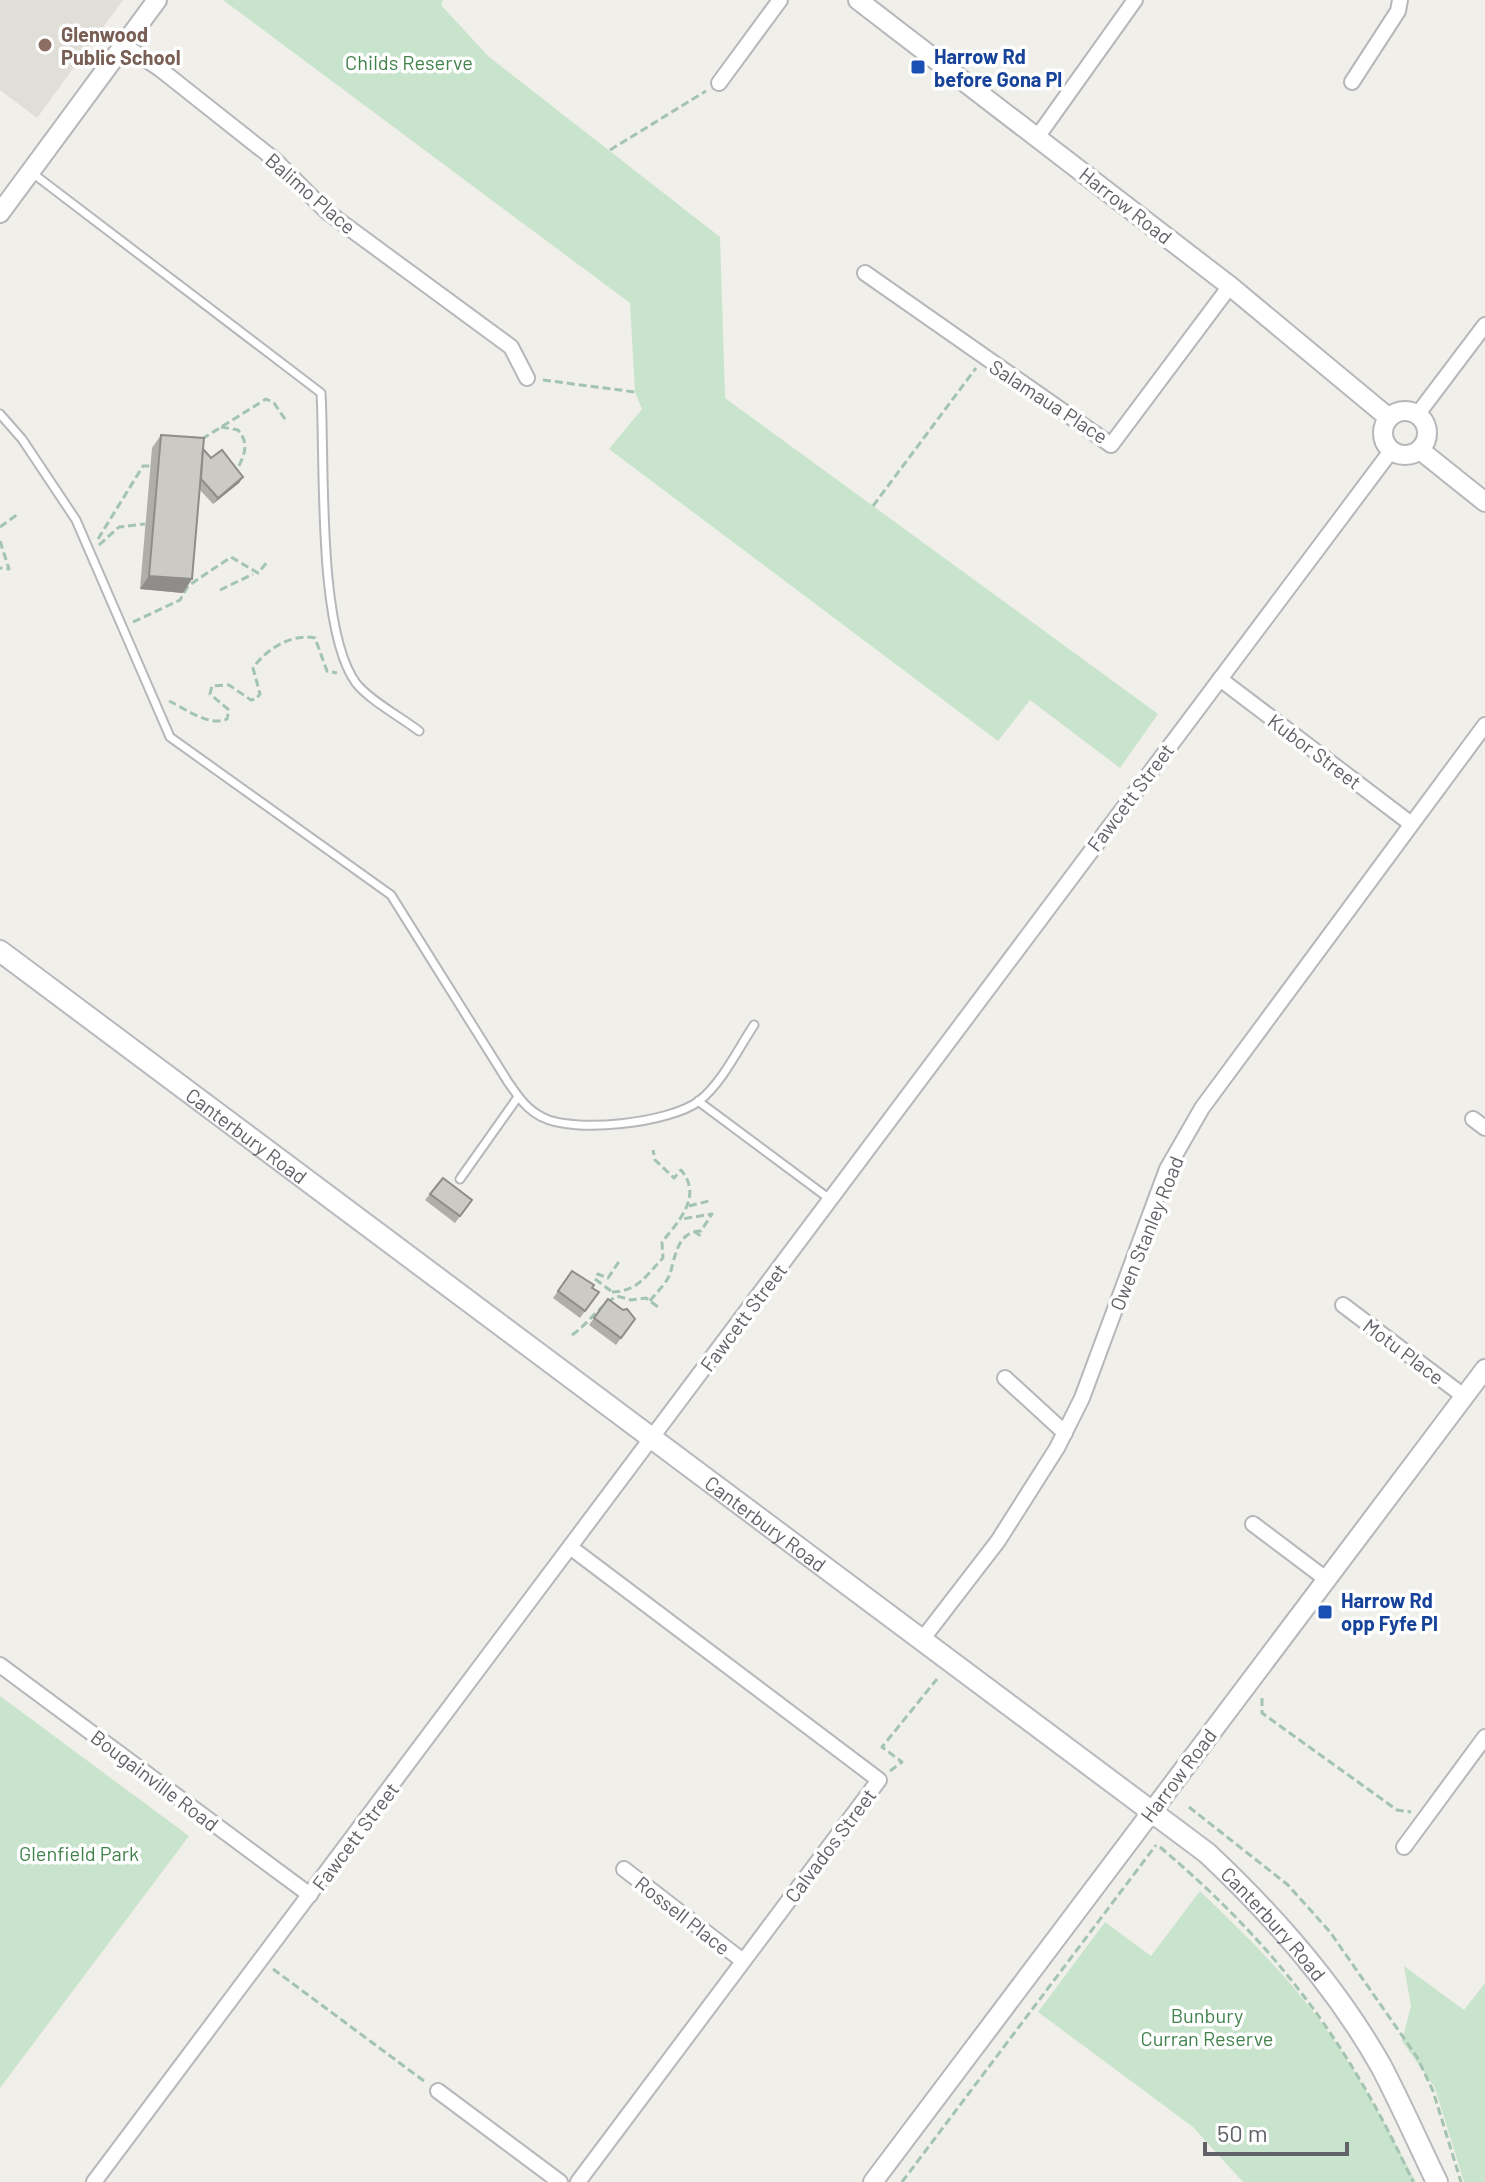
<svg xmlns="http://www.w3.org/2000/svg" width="1485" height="2182" viewBox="0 0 1485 2182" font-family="Barlow,sans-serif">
	<rect width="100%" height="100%" fill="#f0efe9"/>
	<polygon fill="#dfded7" points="0,0 123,0 37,118 0,90"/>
	<g fill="#c9e4cc">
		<polygon points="223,0 443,0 441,5 489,57 720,237 725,398 1158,714 1120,768 1030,700 998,741 609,449 642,409 635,392 630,303"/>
		<polygon points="0,1696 189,1836 0,2088"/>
		<path d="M1200 1891C1240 1930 1281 1969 1314 2013 1355 2065 1385 2124 1416 2182H1243L1193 2127 1038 2012 1105 1922 1151 1956Z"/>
		<polygon points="1404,1966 1464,2010 1485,1983 1485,2182 1464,2182 1435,2088 1402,2041 1411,2006"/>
	</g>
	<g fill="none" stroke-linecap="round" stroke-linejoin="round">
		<defs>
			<g id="service">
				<path d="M31 172 321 393C325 462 317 630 356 683 368 699 402 718 419 731"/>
				<path d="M0 414 22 439 76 520 170 737 391 895 508 1082C518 1096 526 1109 542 1117 574 1134 670 1123 699 1101 722 1083 738 1049 754 1025"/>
				<polyline points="698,1101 831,1200"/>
				<polyline points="460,1179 518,1097"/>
			</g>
			<g id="minor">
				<polyline points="124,45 160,69 275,160 326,211 511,347 527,378"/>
				<polyline points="1352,82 1398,11 1400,0"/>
				<polyline points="719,83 780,0"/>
				<polyline points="1038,136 1135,0"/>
				<polyline points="865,273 1111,445 1230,286"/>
				<polyline points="1417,415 1485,325"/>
				<polyline points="1220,679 1410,823"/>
				<polyline points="1473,1119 1485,1128"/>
				<polyline points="1343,1305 1465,1397"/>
				<polyline points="1005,1378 1065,1433"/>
				<polyline points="1253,1524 1326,1579"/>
				<polyline points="570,1547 879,1780 578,2182"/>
				<polyline points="921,1641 998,1541 1057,1448 1082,1398 1167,1169 1202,1108 1485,725"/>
				<polyline points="0,1665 310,1895"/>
				<polyline points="1404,1847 1485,1737"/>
				<polyline points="624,1869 743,1961"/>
				<polyline points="438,2091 560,2182"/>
				<polyline points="94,2182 1391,451"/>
			</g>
			<g id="tertiary">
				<polyline points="858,0 1230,286 1389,418"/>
				<polyline points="0,213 157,0"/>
				<circle cx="1405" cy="433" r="22"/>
				<polyline points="1420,450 1485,502"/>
				<polyline points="873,2182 1485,1369"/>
			</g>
			<g id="secondary">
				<path id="s1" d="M0 951 1207 1853C1272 1914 1337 1988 1381 2066 1401 2104 1418 2143 1437 2182"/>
			</g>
		</defs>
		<use href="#service" stroke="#b5b7bb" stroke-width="11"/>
		<use href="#minor" stroke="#b5b7bb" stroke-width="18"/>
		<use href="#tertiary" stroke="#b5b7bb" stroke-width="22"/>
		<use href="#secondary" stroke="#b7b9be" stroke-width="24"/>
		<g stroke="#a3c4b0" stroke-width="3" stroke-dasharray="8 4" stroke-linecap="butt">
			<polyline points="610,150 706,91"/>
			<polyline points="543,380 635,392"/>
			<path d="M221 427 238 430C251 445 243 457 236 472"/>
			<polyline points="202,439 266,399 274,403 287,422"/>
			<polyline points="873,506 976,368"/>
			<polyline points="0,527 18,514"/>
			<polyline points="98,539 143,466 150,466"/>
			<polyline points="0,541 9,569 0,568"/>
			<polyline points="99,545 119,527 145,524"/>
			<polyline points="220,590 253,574"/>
			<polyline points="133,622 180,600 188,586 231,557 258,573 268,561"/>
			<path d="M169 701C186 709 209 727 227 719L229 710 210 694 212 686 229 685 251 700 256 699 260 694 253 668C266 649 292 633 315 638L327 671 337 673"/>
			<polyline points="689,1206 709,1201"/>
			<polyline points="694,1231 703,1238"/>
			<polyline points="611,1291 595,1279 598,1274 608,1278 620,1260"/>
			<path d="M612 1292C639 1291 646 1275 663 1258L662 1242C679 1221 703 1196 681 1170L674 1178 655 1160 653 1150"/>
			<path d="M650 1301C656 1293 666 1284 670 1274 675 1258 677 1231 701 1231L712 1214 682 1219"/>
			<path d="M572 1335C589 1323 599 1306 617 1296L631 1300 646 1298 658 1307"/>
			<polyline points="1262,1698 1262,1713 1397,1810 1411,1812"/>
			<polyline points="890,1771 902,1762 882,1747 937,1679"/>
			<polyline points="1189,1807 1288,1885 1330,1932 1417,2057 1433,2091 1461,2182"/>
			<path d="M1160 1847C1277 1946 1349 2043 1413 2182"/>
			<polyline points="273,1969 424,2081"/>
			<polyline points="902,2182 1156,1845"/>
		</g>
		<use href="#service" stroke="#fff" stroke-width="7"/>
		<use href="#minor" stroke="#fff" stroke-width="14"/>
		<use href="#tertiary" stroke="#fff" stroke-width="18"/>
		<use href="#secondary" stroke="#fff" stroke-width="20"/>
	</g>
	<g fill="#afaea9">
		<polygon points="161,435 211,458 243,477 239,483 213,504 200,490 192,579 183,593 140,589 152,448"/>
		<polygon points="443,1178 472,1200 455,1223 425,1200"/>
		<polygon points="572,1271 599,1292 580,1318 553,1298"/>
		<polygon points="608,1299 635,1319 616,1345 589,1325"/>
	</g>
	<g fill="#8e8d8a">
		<polygon points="243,477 239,483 213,504 218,498"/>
		<polygon points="149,576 192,579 183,593 140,589"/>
	</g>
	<g fill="#cbcac5" stroke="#8e8d8a" stroke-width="2">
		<polygon points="161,435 204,438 192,579 149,576"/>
		<polygon points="203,449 211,458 222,450 243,477 218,498 201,479"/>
		<polygon points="443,1178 472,1200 460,1216 430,1194"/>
		<polygon points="572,1271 594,1285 592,1288 599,1292 585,1311 558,1291"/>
		<polygon points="608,1299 623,1310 627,1309 635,1319 621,1338 594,1318"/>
	</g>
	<circle fill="#8d6e63" stroke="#fff" stroke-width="3" cx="45" cy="45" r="8"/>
	<g fill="#1a4fb4" stroke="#fff" stroke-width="3">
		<rect x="910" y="59" width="16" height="16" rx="4"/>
		<rect x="1317" y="1604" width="16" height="16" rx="4"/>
	</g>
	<g text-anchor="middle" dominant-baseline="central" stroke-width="7" stroke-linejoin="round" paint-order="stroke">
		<g font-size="20" font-weight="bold" fill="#785e54" stroke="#fff" text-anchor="start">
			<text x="61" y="34">Glenwood<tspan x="61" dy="23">Public School</tspan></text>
		</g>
		<g font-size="20" font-weight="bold" fill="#164399" stroke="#fff" text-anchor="start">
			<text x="934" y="56">Harrow Rd<tspan x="934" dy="23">before Gona Pl</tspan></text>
			<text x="1341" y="1600">Harrow Rd<tspan x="1341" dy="23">opp Fyfe Pl</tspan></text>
		</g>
		<g font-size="20" fill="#42834d" stroke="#fff">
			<text x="409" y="62">Childs Reserve</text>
			<text x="79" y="1853">Glenfield Park</text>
			<text x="1207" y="2015">Bunbury<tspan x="1207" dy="23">Curran Reserve</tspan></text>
		</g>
		<g font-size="20" fill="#606267" stroke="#fff">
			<text transform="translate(311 193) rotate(41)">Balimo Place</text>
			<text transform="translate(1126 205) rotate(38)">Harrow Road</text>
			<text transform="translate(1049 401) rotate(33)">Salamaua Place</text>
			<text transform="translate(1315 751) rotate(37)">Kubor Street</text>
			<text transform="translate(1130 797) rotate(-53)">Fawcett Street</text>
			<text stroke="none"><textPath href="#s1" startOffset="308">Canterbury Road</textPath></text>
			<text transform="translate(1146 1233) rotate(-68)">Owen Stanley Road</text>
			<text transform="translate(743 1317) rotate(-53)">Fawcett Street</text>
			<text transform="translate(1404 1351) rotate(37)">Motu Place</text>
			<text stroke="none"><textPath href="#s1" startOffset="956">Canterbury Road</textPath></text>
			<text transform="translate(1178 1775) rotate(-53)">Harrow Road</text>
			<text transform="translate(155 1780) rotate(37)">Bougainville Road</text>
			<text transform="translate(355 1836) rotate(-53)">Fawcett Street</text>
			<text transform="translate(830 1845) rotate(-53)">Calvados Street</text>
			<text transform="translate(683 1915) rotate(38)">Rossell Place</text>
			<text stroke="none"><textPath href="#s1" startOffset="1604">Canterbury Road</textPath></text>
		</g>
	</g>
	<path d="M1205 2142v12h142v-12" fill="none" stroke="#606267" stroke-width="4"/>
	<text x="1217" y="2142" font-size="24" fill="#606267" stroke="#ffffff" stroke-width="6" paint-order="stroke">50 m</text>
</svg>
